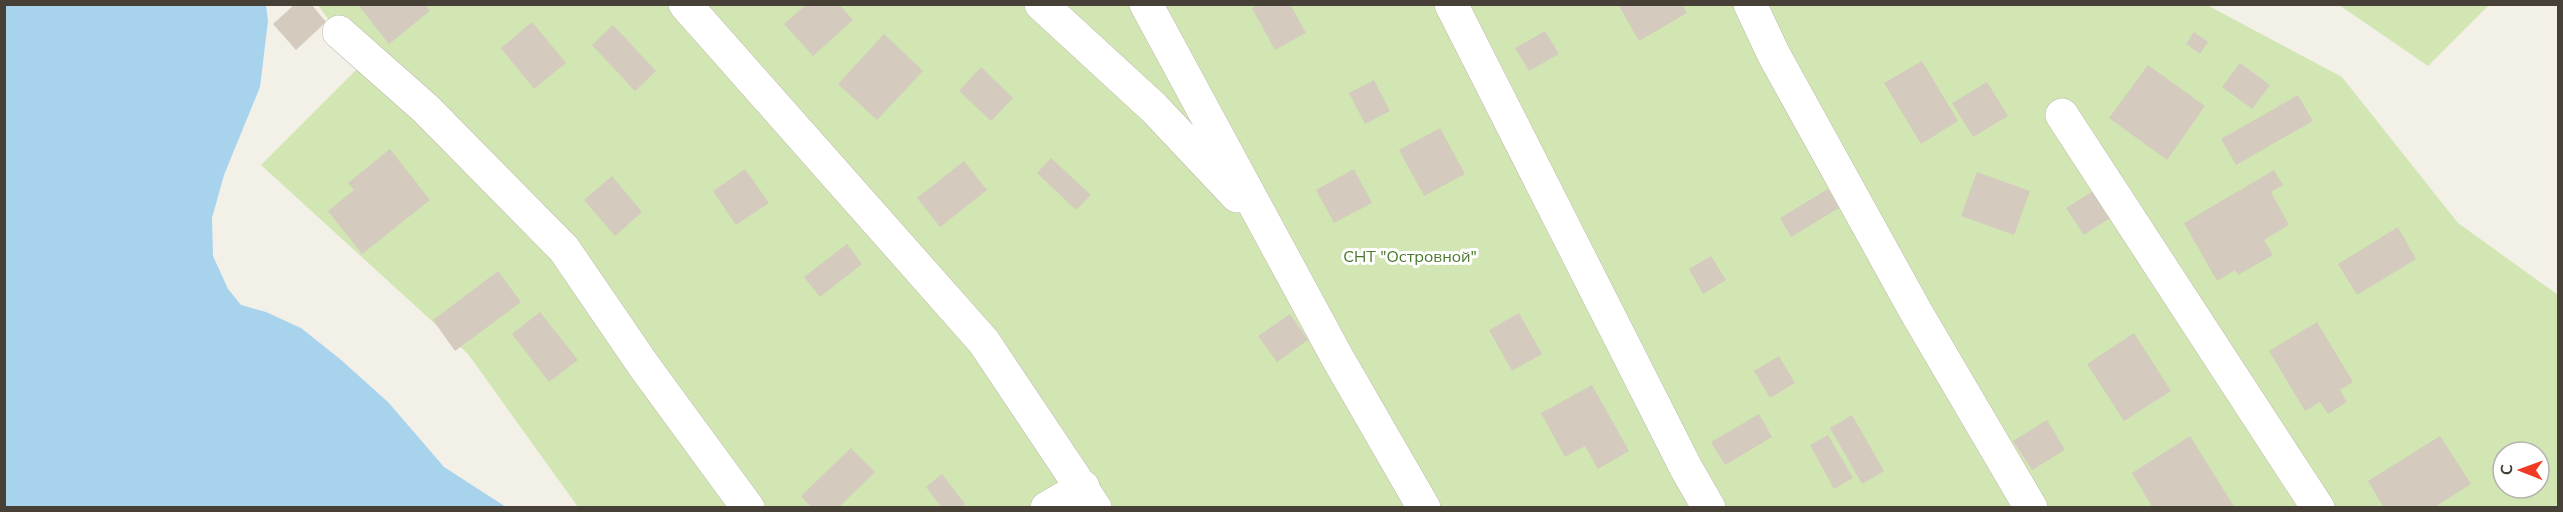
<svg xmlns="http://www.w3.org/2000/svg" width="2563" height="512" viewBox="0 0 2563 512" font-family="Mulish,sans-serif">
	<rect width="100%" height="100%" fill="#f3f0e8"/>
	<g fill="#d1e6b3" fill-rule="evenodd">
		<path d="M318 5H2207L2342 77 2458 223 2558 295V507H578L468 354 261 165 361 65ZM2503 452H2539V488H2503Z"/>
		<polygon points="2339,5 2489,5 2428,66"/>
	</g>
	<polygon fill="#a8d3ed" points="4,5 266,5 268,21 260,87 224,175 212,218 213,256 228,289 241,305 266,312 301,328 340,359 388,402 444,467 506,507 5,507"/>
	<g fill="#d4cbbe">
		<polygon points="295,4 311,4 326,22 296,50 273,24"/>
		<polygon points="361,4 425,4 430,11 389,44 359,6"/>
		<polygon points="807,4 839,4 853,20 813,56 784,24"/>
		<polygon points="1259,4 1290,4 1306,33 1275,50 1252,8"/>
		<polygon points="1618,4 1682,4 1687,13 1639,41"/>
		<polygon points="532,22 566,63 534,89 501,48"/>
		<polygon points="613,25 656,71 635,91 592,45"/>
		<polygon points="1545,31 1559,54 1529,71 1515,48"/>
		<polygon points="2194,32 2208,42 2200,54 2186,44"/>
		<polygon points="884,34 923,71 877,120 838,84"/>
		<polygon points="1922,61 1958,121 1921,144 1884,83"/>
		<polygon points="2240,63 2270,85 2252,109 2222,87"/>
		<polygon points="2148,65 2205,106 2167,160 2109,118"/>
		<polygon points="981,67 1013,98 991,121 959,91"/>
		<polygon points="1374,80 1390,111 1365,124 1349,93"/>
		<polygon points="1987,82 2008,116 1973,137 1952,103"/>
		<polygon points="2298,95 2313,121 2236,165 2221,139"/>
		<polygon points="1440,128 1465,174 1424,196 1399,150"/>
		<polygon points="390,149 430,200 362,254 328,211 354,190 348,183"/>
		<polygon points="1051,158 1091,195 1076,210 1037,173"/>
		<polygon points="964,161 987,190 940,227 917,198"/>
		<polygon points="745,169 769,203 736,225 713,191"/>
		<polygon points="1354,169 1372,203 1334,223 1316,190"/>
		<polygon points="2274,170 2283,185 2271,192 2289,225 2264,240 2273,255 2238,275 2235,270 2217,281 2184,223"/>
		<polygon points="1977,172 2030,191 2014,235 1961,216"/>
		<polygon points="612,176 642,212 615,236 584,200"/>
		<polygon points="1828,189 1839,208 1791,237 1780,218"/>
		<polygon points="2093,191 2110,218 2084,235 2066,208"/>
		<polygon points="2398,227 2416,259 2357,295 2338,264"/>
		<polygon points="847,244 862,264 820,297 804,277"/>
		<polygon points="1711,256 1726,280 1703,294 1689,269"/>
		<polygon points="498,271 521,302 455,351 433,320"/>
		<polygon points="540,312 578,360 549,382 512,334"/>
		<polygon points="1519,313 1542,354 1512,371 1489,330"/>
		<polygon points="1290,314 1308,340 1277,362 1258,336"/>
		<polygon points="2317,322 2353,382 2340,390 2347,402 2328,414 2320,402 2305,411 2269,351"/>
		<polygon points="2134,333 2171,391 2124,421 2087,364"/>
		<polygon points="1779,356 1795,383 1770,398 1754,371"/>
		<polygon points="1592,385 1629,451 1598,469 1585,446 1565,457 1541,413"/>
		<polygon points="1759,414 1772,437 1725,465 1711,442"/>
		<polygon points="1852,415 1884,471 1862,484 1830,428"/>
		<polygon points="2047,420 2065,450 2032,470 2013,441"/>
		<polygon points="1828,435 1853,478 1834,489 1810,445"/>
		<polygon points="2190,436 2235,508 2153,508 2132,473"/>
		<polygon points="2440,436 2471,484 2433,508 2384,508 2368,481"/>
		<polygon points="851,448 875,472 838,508 812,508 801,496"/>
		<polygon points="942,474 965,504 960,508 942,508 926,487"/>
	</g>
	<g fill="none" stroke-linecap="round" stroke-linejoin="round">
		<defs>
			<g id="minor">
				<polyline points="685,4 984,342 1095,508"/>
				<polyline points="1041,4 1154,108 1237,196"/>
				<polyline points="1146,4 1337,357 1424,508"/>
				<polyline points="1451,4 1686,468 1709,508"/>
				<polyline points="1750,4 1774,55 1916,312 2031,508"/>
				<polyline points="339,32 426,109 564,249 644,366 748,508"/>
				<polyline points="2062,115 2318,508"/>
				<polyline points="1047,508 1083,487"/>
			</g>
		</defs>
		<use href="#minor" stroke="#c1baae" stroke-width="34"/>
		<use href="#minor" stroke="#fff" stroke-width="33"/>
	</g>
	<g text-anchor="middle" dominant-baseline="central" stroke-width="6" stroke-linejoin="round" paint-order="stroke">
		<g font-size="16" fill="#4b762d" stroke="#fff">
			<text x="1410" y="256">СНТ "Островной"</text>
		</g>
	</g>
	<rect width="2563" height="512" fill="none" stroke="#464037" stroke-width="12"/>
	<g transform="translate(2521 470) rotate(271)"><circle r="28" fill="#ffffff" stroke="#b5b3af" stroke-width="1.5"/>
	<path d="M0-4.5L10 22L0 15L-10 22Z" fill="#f03a23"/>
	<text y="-9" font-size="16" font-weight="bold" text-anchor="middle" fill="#464037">С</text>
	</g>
</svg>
